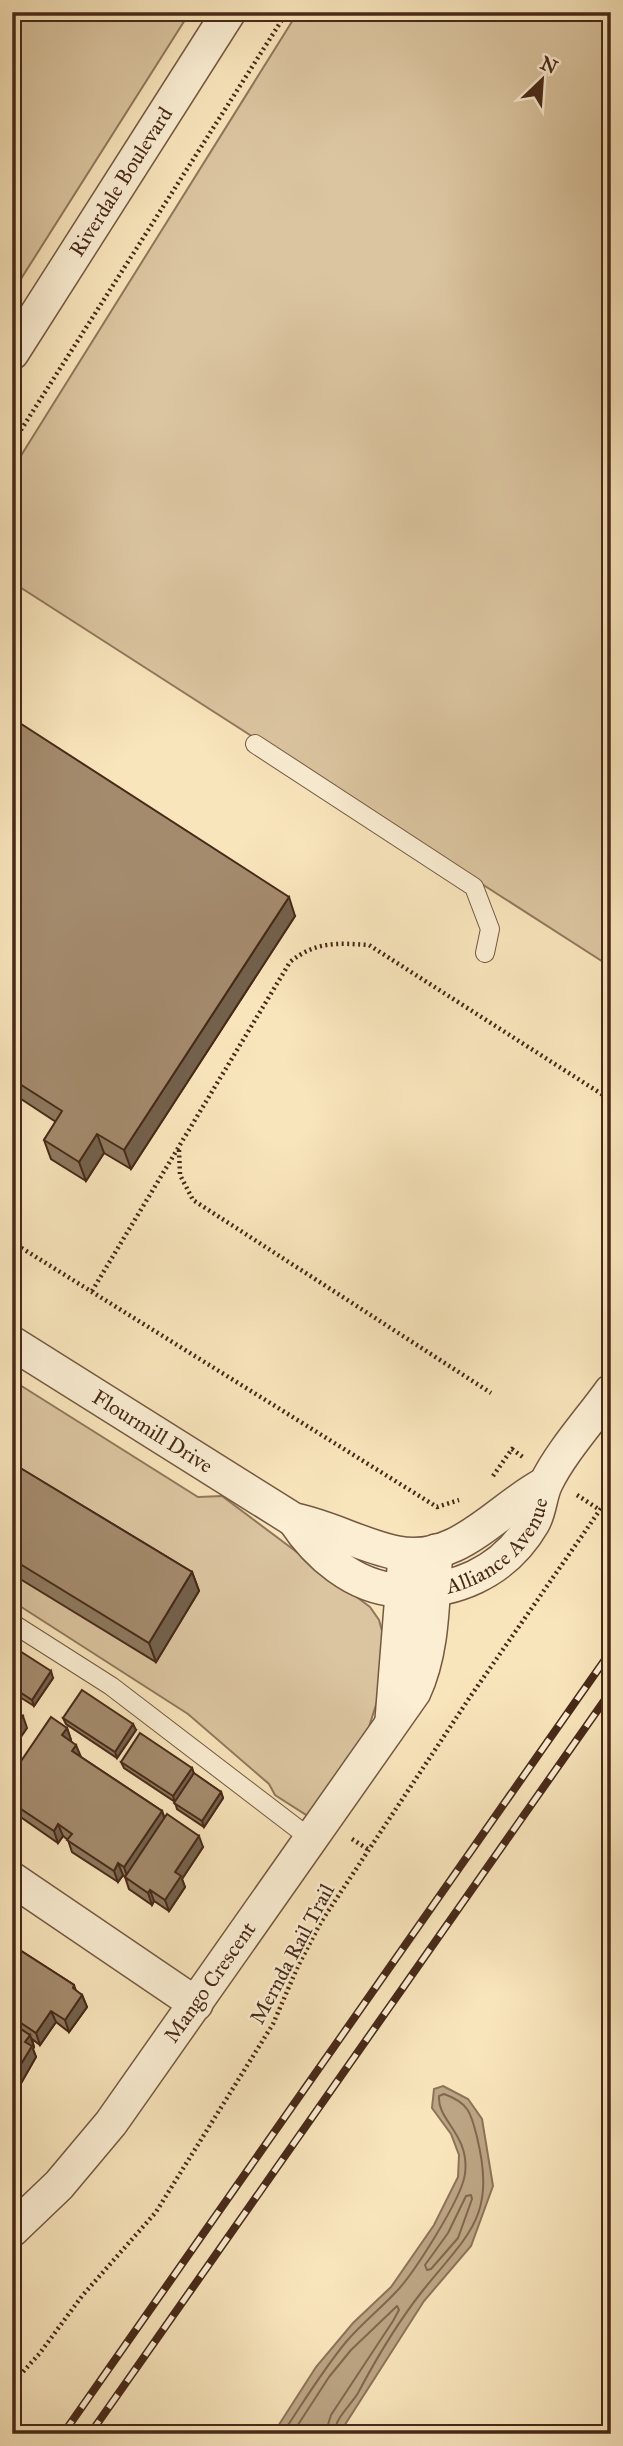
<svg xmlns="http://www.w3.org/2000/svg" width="623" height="2446" viewBox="0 0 623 2446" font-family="'IM FELL Great Primer',serif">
	<rect width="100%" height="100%" fill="#f9e5bc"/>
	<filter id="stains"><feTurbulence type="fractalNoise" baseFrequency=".00286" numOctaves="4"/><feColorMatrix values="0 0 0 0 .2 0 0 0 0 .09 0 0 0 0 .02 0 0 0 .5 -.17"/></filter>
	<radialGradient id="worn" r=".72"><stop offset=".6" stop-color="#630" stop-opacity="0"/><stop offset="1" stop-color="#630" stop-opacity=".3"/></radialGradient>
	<g fill="#dbc5a0" stroke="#91775c" stroke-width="2">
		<polygon points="12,12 190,12 12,293"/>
		<polygon points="298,12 611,12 611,967 12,582 12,470"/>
		<polygon points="12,1380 198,1497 222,1496 370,1607 379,1620 384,1638 380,1692 369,1727 311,1818 275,1795 269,1784 188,1714 12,1601"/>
	</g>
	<polygon fill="#bca584" stroke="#8d7359" stroke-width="2" points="443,2086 468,2099 482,2119 493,2186 471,2246 424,2301 339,2434 273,2434 316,2367 353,2323 391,2287 434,2225 458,2177 459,2155 451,2134 432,2108 434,2089"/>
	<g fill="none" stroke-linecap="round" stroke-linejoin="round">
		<g stroke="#82674e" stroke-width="2">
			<polygon points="471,2195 472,2199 458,2238 431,2269 427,2270 425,2265 448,2233 466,2196"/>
			<path d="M282 2434C303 2403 322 2371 346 2342 361 2324 379 2310 395 2293 413 2275 462 2198 465 2174 470 2134 437 2121 439 2096L444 2094C469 2103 471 2113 477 2137 496 2216 470 2232 424 2289 400 2319 376 2359 358 2393 350 2406 335 2418 334 2434"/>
			<polyline points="292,2434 329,2377 351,2350 397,2306 399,2310 393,2321 331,2415 325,2434"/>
		</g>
		<defs>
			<g id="service">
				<polyline points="255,744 474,887 490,929 485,953"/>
				<polyline points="12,1623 111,1686 311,1839"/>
			</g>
			<g id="minor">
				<path id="s1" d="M12 353 229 12"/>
				<path id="s2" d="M12 1343 294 1520C330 1527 362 1546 397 1553 458 1565 497 1509 545 1484"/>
				<path id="s3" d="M294 1520C317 1555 354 1587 397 1590 452 1595 504 1573 533 1523 540 1511 540 1495 546 1483 561 1452 591 1419 611 1391"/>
				<polyline points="392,1720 404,1569"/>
				<polyline points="12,1879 196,2004"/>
				<path id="s4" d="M12 2230 59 2185 111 2123 414 1692C434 1649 432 1598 436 1551"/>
			</g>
		</defs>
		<use href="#service" stroke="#745841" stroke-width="20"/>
		<use href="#minor" stroke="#745841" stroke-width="36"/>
		<g stroke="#472918" stroke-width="4.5" stroke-dasharray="2 3.5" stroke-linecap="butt">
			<polyline points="12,444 287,12"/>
			<polyline points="179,1150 180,1175 193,1200 491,1393"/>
			<polyline points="12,1242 437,1507 459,1500"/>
			<path d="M92 1291 290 962C316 941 337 943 369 945L611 1100"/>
			<polyline points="493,1476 512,1449 524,1458"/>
			<polyline points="577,1495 600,1510"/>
			<polyline points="352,1839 369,1850"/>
			<polyline points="12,2384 40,2353 82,2296 156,2212 273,2024 298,1966 321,1922 470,1697 611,1494"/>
		</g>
		<use href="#service" stroke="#fbeed3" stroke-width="18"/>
		<use href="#minor" stroke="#fbeed3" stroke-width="33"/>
		<defs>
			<g id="rail">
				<polyline points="63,2434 611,1651"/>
				<polyline points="90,2434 611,1691"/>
			</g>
		</defs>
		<use href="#rail" stroke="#472918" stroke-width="8"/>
		<use href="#rail" stroke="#fbeed3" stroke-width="5" stroke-dasharray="16" stroke-linecap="butt"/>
	</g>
	<g fill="#8d785e" stroke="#472918" stroke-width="2">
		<polygon points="12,718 295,916 131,1169 104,1153 86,1181 51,1159 44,1140 56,1122 12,1093"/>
		<polygon points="12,1463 192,1572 199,1591 156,1662 12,1574"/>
		<polygon points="12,1646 53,1678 34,1706 12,1692"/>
		<polygon points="63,1718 136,1730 117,1758 66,1724"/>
		<polygon points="67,1728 71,1740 71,1741 81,1757 162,1811 165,1819 203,1847 182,1879 185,1887 169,1911 154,1901 152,1905 129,1889 125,1877 123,1875 118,1882 72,1852 68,1840 63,1836 58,1843 12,1811 12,1764 17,1767"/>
		<polygon points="121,1762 192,1768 194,1774 221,1792 223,1798 204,1827 177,1809 175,1802 124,1768"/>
		<polygon points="12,1945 74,1985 76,1991 82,1995 87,2007 69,2032 56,2022 40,2045 32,2039 34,2047 33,2049 36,2057 12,2099"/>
	</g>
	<g fill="#73614c" stroke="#472918" stroke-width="2">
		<polygon points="289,897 295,916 131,1169 124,1150"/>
		<polygon points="97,1134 104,1153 86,1181 79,1162"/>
		<polygon points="192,1572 199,1591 156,1662 149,1643"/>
		<polygon points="51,1671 53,1678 34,1706 32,1700"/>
		<polygon points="23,1716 27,1728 12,1750 12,1732"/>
		<polygon points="133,1724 136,1730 117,1758 115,1752"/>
		<polygon points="67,1728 71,1740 67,1747 62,1735"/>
		<polygon points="76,1745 81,1757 72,1751"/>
		<polygon points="192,1768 194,1774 175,1803 173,1796"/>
		<polygon points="221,1792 223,1798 204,1827 202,1821"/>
		<polygon points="162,1811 166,1823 128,1879 124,1867"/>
		<polygon points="58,1824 63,1836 58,1843 54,1831"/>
		<polygon points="199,1836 203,1847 182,1879 185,1887 169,1911 165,1900 175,1872"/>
		<polygon points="118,1863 123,1875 118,1882 114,1871"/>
		<polygon points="150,1890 154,1901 152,1905 148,1893"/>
		<polygon points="82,1995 87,2007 69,2032 65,2020"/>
		<polygon points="51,2011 56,2022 40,2045 36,2033"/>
		<polygon points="30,2035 34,2047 33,2049 36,2057 12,2099 12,2079 25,2042"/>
	</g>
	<g fill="#a48b6d" stroke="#472918" stroke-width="2">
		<polygon points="12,718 289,897 124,1150 97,1134 79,1162 44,1140 62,1111 12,1079"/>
		<polygon points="12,1463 192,1572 149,1643 12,1559"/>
		<polygon points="12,1646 51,1671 32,1700 12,1687"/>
		<polygon points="82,1690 133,1724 115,1752 63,1718"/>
		<polygon points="12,1709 23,1716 12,1732"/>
		<polygon points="51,1717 67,1728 62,1735 76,1745 72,1751 162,1811 124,1867 118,1863 114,1871 67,1840 72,1834 58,1824 54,1831 12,1803 12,1764 17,1767"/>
		<polygon points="140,1733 192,1768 173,1796 121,1762"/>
		<polygon points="194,1773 221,1792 202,1821 174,1803"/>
		<polygon points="167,1814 199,1836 175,1872 181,1876 165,1900 150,1890 148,1893 125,1877"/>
		<polygon points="12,1945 74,1985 73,1988 82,1995 65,2020 51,2011 36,2033 12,2017"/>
		<polygon points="12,2023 30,2035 25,2042 32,2046 12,2079"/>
	</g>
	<g text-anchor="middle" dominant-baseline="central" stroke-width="5" stroke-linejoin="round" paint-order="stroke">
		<g font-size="21" fill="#472918" stroke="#fbeed3">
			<text stroke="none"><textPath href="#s1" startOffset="203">Riverdale Boulevard</textPath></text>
			<text stroke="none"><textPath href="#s2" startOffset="166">Flourmill Drive</textPath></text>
			<text stroke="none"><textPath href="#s3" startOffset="247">Alliance Avenue</textPath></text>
			<text transform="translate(292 1954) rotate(-62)">Mernda Rail Trail</text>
			<text stroke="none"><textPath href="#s4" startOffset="318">Mango Crescent</textPath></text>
		</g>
	</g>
	<rect width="623" height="2446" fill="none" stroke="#f9e5bc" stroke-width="42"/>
	<rect x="14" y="14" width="595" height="2418" fill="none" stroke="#472918" stroke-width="3.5"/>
	<rect x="21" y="21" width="581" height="2404" fill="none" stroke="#472918" stroke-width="2"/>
	<g transform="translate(542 80) rotate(25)" stroke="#fbeed3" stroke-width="5" paint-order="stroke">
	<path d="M0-5L12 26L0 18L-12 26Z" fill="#472918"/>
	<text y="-10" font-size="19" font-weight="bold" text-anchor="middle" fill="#472918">N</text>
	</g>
	<rect width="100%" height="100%" filter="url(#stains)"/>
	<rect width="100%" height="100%" fill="url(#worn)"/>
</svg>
